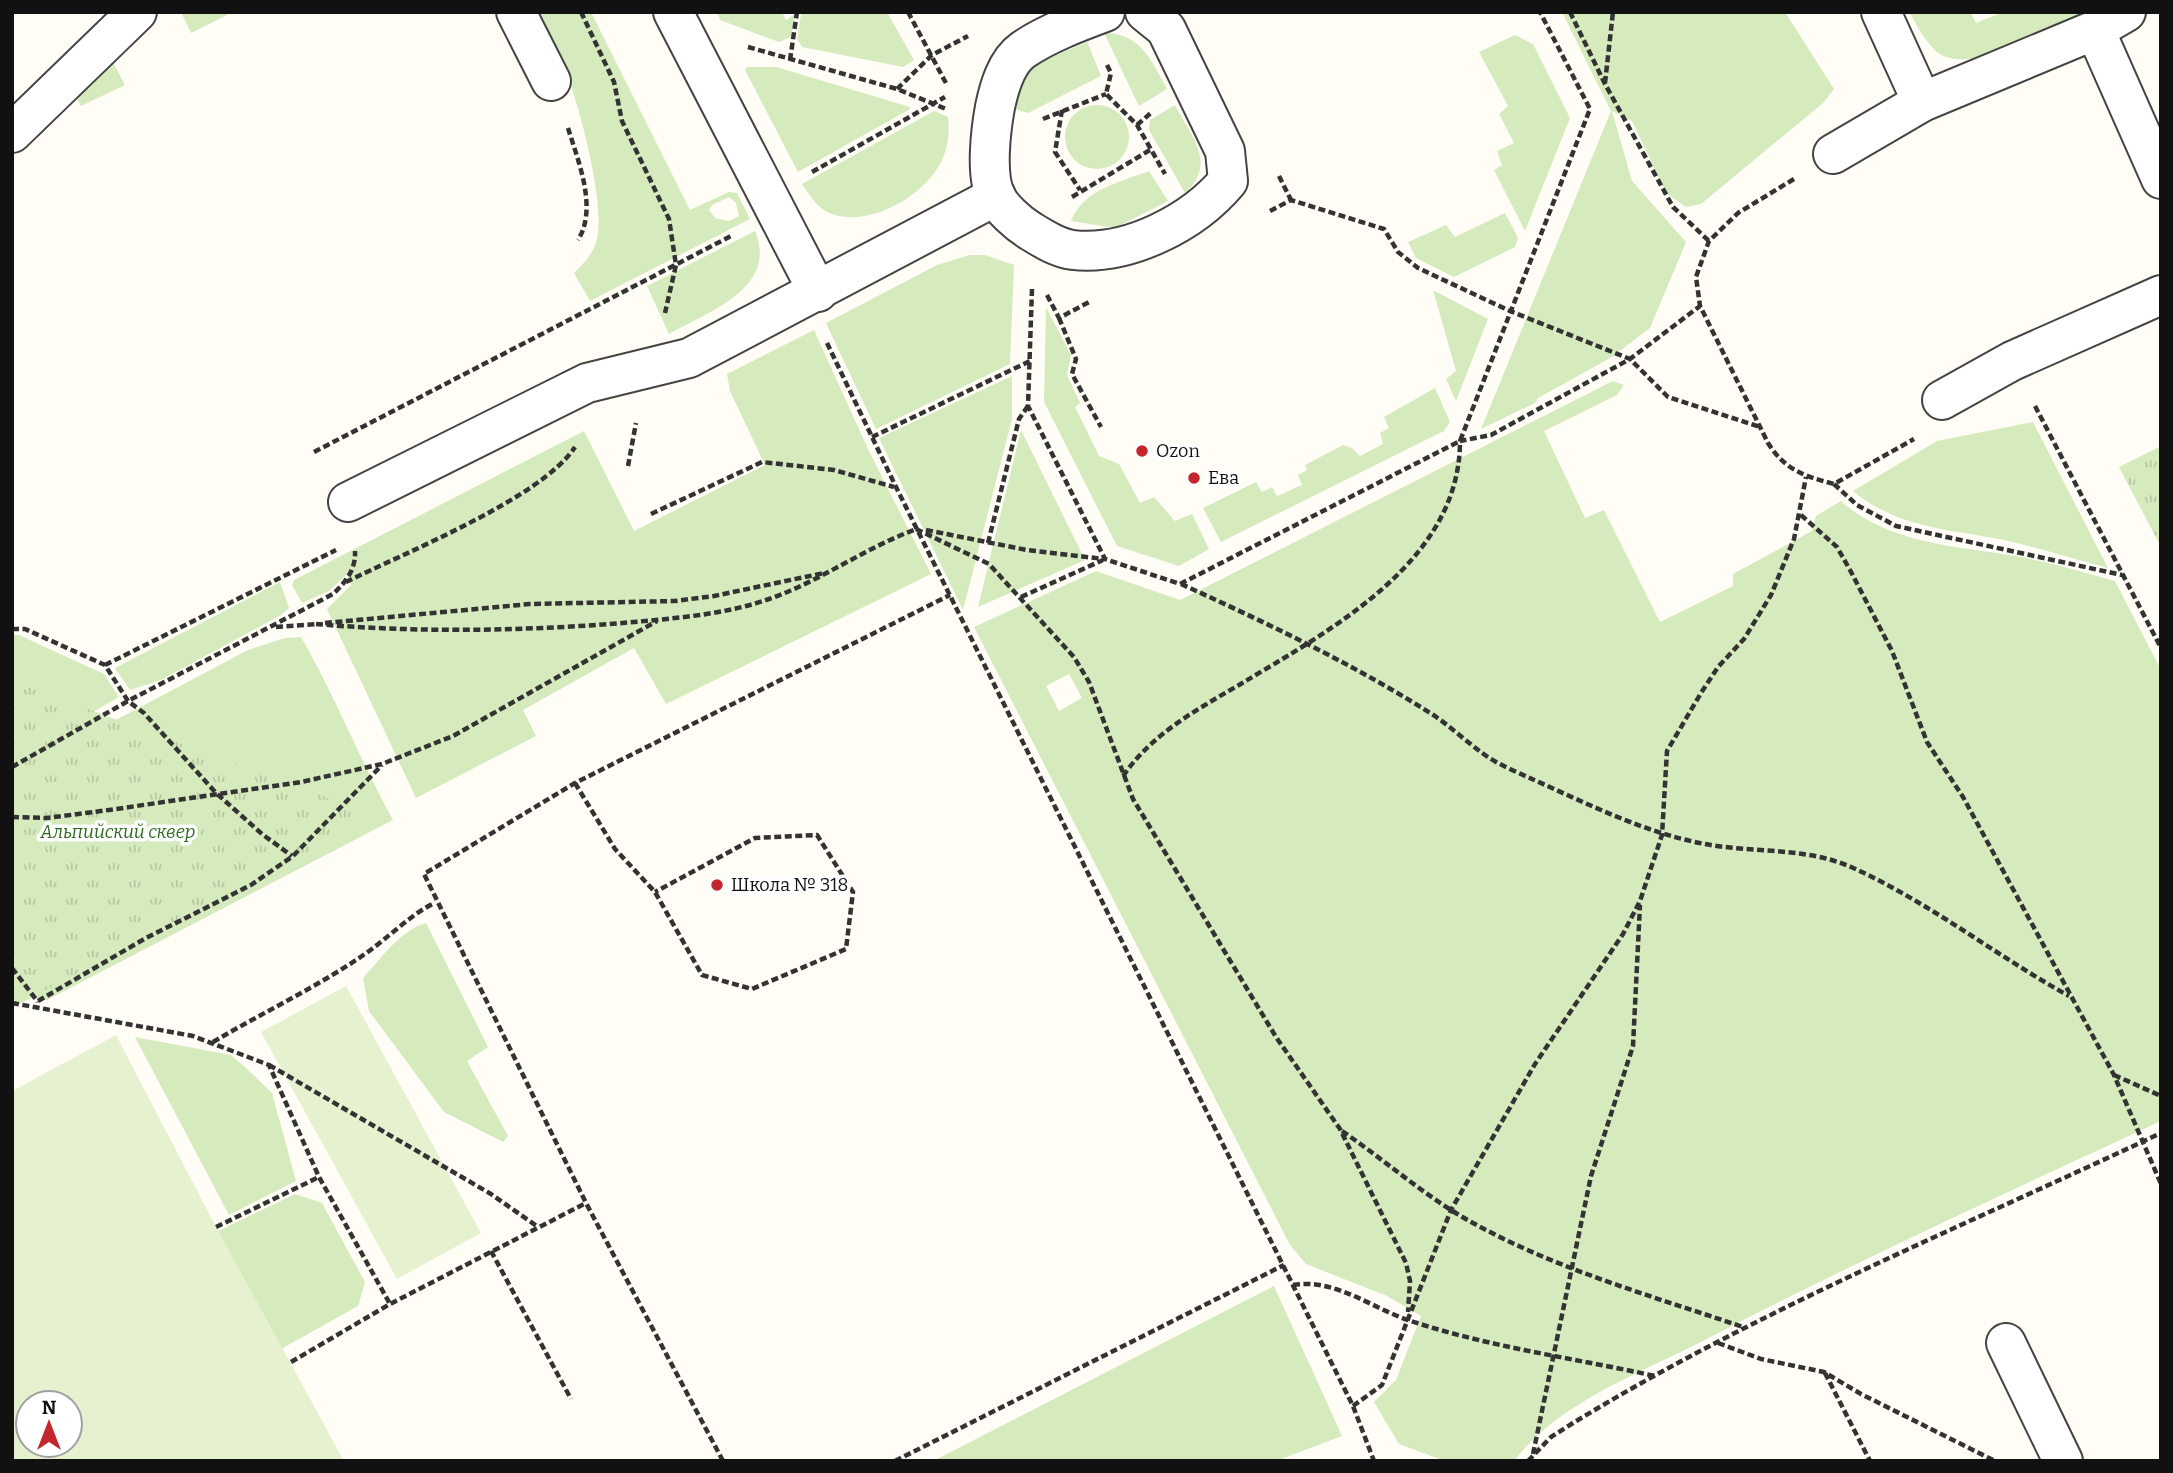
<svg xmlns="http://www.w3.org/2000/svg" width="2173" height="1473" viewBox="0 0 2173 1473" font-family="Bitter,serif">
	<defs>
		<pattern id="park-tufts" width="24" height="20" patternUnits="userSpaceOnUse" patternTransform="scale(1.75)"><rect width="24" height="20" fill="#d5ebbd"/><path d="M3 7l-1-3M5 7V3M7 7l1-3M15 17l-1-3M17 17v-4M19 17l1-3" fill="none" stroke="#b6c8a1"/></pattern>
	</defs>
	<rect width="100%" height="100%" fill="#fffdf5"/>
	<g fill="#d5ebbd" fill-rule="evenodd">
		<polygon points="181,12 228,12 229,14 191,33"/>
		<path d="M535 12H591L690 210 729 192 737 193 750 219 590 301 574 273C583 264 592 255 596 243 607 208 580 110 567 74 559 53 545 33 535 12ZM729 197 736 203 739 216 729 221 715 218 709 210 712 205Z"/>
		<polygon points="717,12 782,12 786,20 795,14 791,37 779,42 720,20"/>
		<polygon points="804,12 887,12 914,60 903,67 802,47 797,39 801,14"/>
		<polygon points="1562,12 1785,12 1834,89 1823,103 1701,204 1686,207 1666,193 1632,121 1612,111 1632,181 1686,242 1650,328 1612,357 1538,398 1535,403 1481,429 1611,111"/>
		<path d="M1909 12H1970L1976 23 2003 12H2083C2051 27 1969 78 1937 52 1925 42 1917 25 1909 12Z"/>
		<path d="M1104 33C1141 33 1151 60 1167 89L1139 106Z"/>
		<polygon points="1515,35 1533,44 1570,118 1525,231 1494,170 1502,165 1497,151 1514,143 1499,114 1508,106 1479,52"/>
		<path d="M1087 42 1101 76 1028 113 1014 109C1015 103 1015 93 1017 87 1026 63 1066 52 1087 42Z"/>
		<polygon points="109,55 125,85 81,106 76,96"/>
		<polygon points="747,67 776,67 910,107 910,109 798,172 745,70"/>
		<circle cx="1097" cy="137" r="32"/>
		<path d="M1175 105C1191 136 1218 164 1185 193L1149 130 1150 120Z"/>
		<path d="M934 111 948 117C949 129 949 143 944 155 930 194 868 231 827 212 816 206 809 194 802 184Z"/>
		<path d="M1149 171 1168 201 1115 228 1071 221C1084 189 1118 183 1149 171Z"/>
		<polygon points="1505,213 1518,238 1515,247 1454,277 1416,258 1408,242 1446,225 1455,237"/>
		<path d="M755 231C779 288 708 312 669 334L647 286Z"/>
		<polygon points="970,255 985,255 1014,265 1010,364 876,429 826,323 937,265"/>
		<polygon points="1433,290 1488,319 1456,401 1446,379 1456,371"/>
		<polygon points="1046,307 1071,355 1067,375 1080,403 1075,407 1099,456 1119,464 1140,503 1154,497 1175,521 1192,514 1209,549 1179,566 1117,546 1044,402"/>
		<polygon points="814,330 868,449 931,574 666,704 634,648 523,710 536,736 416,798 327,609 351,585 347,574 329,591 302,603 292,585 294,580 584,431 634,531 765,465 730,391 727,374"/>
		<polygon points="1012,376 1012,419 963,610 879,438"/>
		<path d="M1613 381 1624 385 1617 395 1544 431 1585 518 1604 510 1660 622 1733 586V574L1812 531 1816 516 1841 501C1891 547 1967 546 2031 559 2059 565 2087 573 2115 581L2161 670V1121C2006 1193 1852 1263 1701 1342 1638 1374 1558 1403 1514 1461H1445L1399 1444 1374 1402 1396 1380 1421 1316 1387 1296 1306 1264 1290 1245 974 627 1096 571 1180 600ZM1069 674 1082 698 1059 711 1046 686Z"/>
		<polygon points="1435,388 1450,422 1444,431 1221,542 1203,508 1256,482 1262,492 1272,487 1277,496 1302,485 1298,475 1307,470 1305,465 1343,445 1352,448 1360,456 1383,444 1380,433 1389,428 1384,417"/>
		<path d="M2033 422 2108 568C2072 558 2036 547 1999 539 1946 529 1896 527 1853 491L1937 441Z"/>
		<polygon points="1021,430 1085,560 978,607"/>
		<polygon points="280,582 289,608 281,615 161,680 130,690 115,668"/>
		<polygon points="12,635 19,635 104,674 119,697 12,758"/>
		<path d="M301 637C335 696 360 760 393 820L47 1000 12 991V775L248 650 285 638Z"/>
		<path d="M426 923 488 1047 467 1061 508 1136 503 1142 444 1112 369 1011 363 978C381 959 400 930 426 923Z"/>
		<polygon points="135,1037 231,1055 246,1068 272,1093 296,1181 229,1215"/>
		<polygon points="295,1194 322,1203 365,1282 358,1306 281,1349 216,1232"/>
		<polygon points="1274,1286 1342,1436 1276,1461 933,1461"/>
	</g>
	<g fill="url(#park-tufts)">
		<polygon points="2161,446 2161,547 2119,467"/>
		<polygon points="12,681 376,816 12,1008"/>
	</g>
	<g fill="#e6f2cf" fill-rule="evenodd">
		<polygon points="346,986 481,1233 397,1279 261,1032"/>
		<path d="M116 1035 216 1227 344 1461H12V1091ZM28 1403H70V1445H28Z"/>
	</g>
	<g fill="none" stroke-linecap="round" stroke-linejoin="round">
		<defs>
			<g id="minor">
				<polyline points="516,12 551,81"/>
				<polyline points="673,12 818,292"/>
				<path d="M1105 12C1078 22 1046 34 1023 50 1006 62 999 88 995 107 991 129 985 175 996 197 1002 209 1018 223 1029 230 1042 238 1057 248 1073 250 1128 256 1193 223 1228 181L1225 151 1166 29 1145 12"/>
				<polyline points="1881,12 1922,102"/>
				<polyline points="2095,30 2161,179"/>
				<polyline points="12,133 137,12"/>
				<polyline points="1833,154 1922,102 2095,30 2126,12"/>
				<polyline points="1942,400 2012,361 2161,295"/>
				<polyline points="348,502 587,383 689,358 996,196"/>
				<polyline points="2006,1343 2063,1461"/>
			</g>
		</defs>
		<use href="#minor" stroke="#444" stroke-width="42"/>
		<g stroke="#333" stroke-width="4.5" stroke-dasharray="7 3.5" stroke-linecap="butt">
			<polyline points="581,12 614,82 622,121 669,219 676,265 665,313"/>
			<polyline points="908,12 947,85"/>
			<polyline points="1570,12 1605,84 1673,207 1709,241"/>
			<polyline points="748,47 897,89 946,109"/>
			<polyline points="790,60 797,12"/>
			<polyline points="1107,65 1111,73 1106,94 1137,125 1165,174"/>
			<polyline points="1605,83 1613,12"/>
			<polyline points="897,89 932,55 968,36"/>
			<polyline points="1062,110 1055,152 1080,190"/>
			<polyline points="1043,119 1106,94"/>
			<polyline points="1137,125 1152,112"/>
			<path d="M568 128C578 161 598 208 578 240"/>
			<polyline points="812,172 945,97"/>
			<polyline points="1279,176 1291,200"/>
			<path d="M1794 179 1738 213 1709 241 1696 277 1700 306 1768 443C1785 470 1804 476 1834 484L1914 439"/>
			<polyline points="1072,197 1150,150"/>
			<polyline points="1270,211 1291,200 1384,229 1398,252 1418,268 1510,311 1630,359 1668,397 1760,427"/>
			<polyline points="1032,289 1028,406 1105,559 1180,584 1460,441 1590,109 1540,12"/>
			<polyline points="1047,295 1059,318 1091,301"/>
			<polyline points="1059,318 1076,359 1072,374 1101,427"/>
			<polyline points="827,343 896,487 1353,1406 1374,1461"/>
			<polyline points="2035,406 2161,648"/>
			<polyline points="872,437 1030,361"/>
			<polyline points="314,452 733,235"/>
			<polyline points="628,466 636,423"/>
			<polyline points="1834,484 1857,505 1896,526 2122,575"/>
			<polyline points="651,514 762,462 834,470 894,487"/>
			<polyline points="1801,515 1837,547 1850,570 1892,651 1927,742 1963,797 2114,1075 2161,1184"/>
			<polyline points="916,529 989,564 1074,657 1089,682 1133,799 1276,1037 1340,1129 1406,1263 1410,1281 1408,1312"/>
			<polyline points="926,530 1027,550 1104,559"/>
			<polyline points="988,543 1019,419 1028,406"/>
			<path d="M346 582C404 553 542 498 575 447"/>
			<path d="M1181 584C1267 623 1355 665 1435 716 1452 728 1468 743 1485 755 1499 765 1517 772 1532 779 1588 804 1645 833 1705 844 1752 853 1806 847 1851 867 1929 902 1995 955 2069 996"/>
			<polyline points="1021,597 1103,560"/>
			<polyline points="325,623 530,604 675,601 714,596 824,573"/>
			<path d="M316 624C421 633 529 631 634 622 678 618 727 614 769 599 821 581 866 547 917 529"/>
			<polyline points="276,627 317,624"/>
			<polyline points="12,629 25,629 105,665 128,701 144,713 216,793 262,834 292,856"/>
			<polyline points="105,665 336,550"/>
			<path d="M12 767 128 701 333 594C346 582 356 569 355 551"/>
			<path d="M1123 776C1152 734 1196 710 1239 685 1330 630 1460 562 1460 441L1491 435 1630 359 1700 306"/>
			<polyline points="575,783 615,849 655,892 702,975 752,989 846,949 853,892 817,835 755,838 655,892"/>
			<polyline points="12,817 47,818 109,810 301,782 382,764 453,736 657,621"/>
			<polyline points="12,968 38,1002"/>
			<polyline points="38,1001 146,938 251,885 293,856 382,765"/>
			<polyline points="12,1003 193,1036 269,1065 319,1177 390,1304"/>
			<path d="M213 1042C262 1013 315 988 362 956 385 941 413 912 435 903"/>
			<polyline points="269,1065 491,1194 538,1227"/>
			<polyline points="2114,1075 2161,1096"/>
			<path d="M1342 1131C1386 1161 1427 1198 1473 1223 1558 1270 1655 1297 1746 1328"/>
			<polyline points="216,1227 319,1177"/>
			<polyline points="491,1251 571,1399"/>
			<path d="M1293 1285C1334 1278 1370 1307 1408 1320 1488 1347 1573 1358 1655 1376"/>
			<polyline points="1718,1343 1761,1359 1824,1372 1861,1394 1995,1461"/>
			<polyline points="291,1362 390,1304 586,1203"/>
			<polyline points="1825,1373 1870,1461"/>
			<polyline points="1353,1406 1382,1385 1451,1210 1535,1064 1623,934 1640,901 1662,835 1667,751 1701,693 1718,667 1744,639 1771,595 1794,539 1806,477"/>
			<polyline points="1533,1454 1591,1176 1633,1046 1640,905"/>
			<polyline points="723,1461 586,1203 424,874 575,783 950,595"/>
			<polyline points="895,1461 1284,1265"/>
			<path d="M1528 1461 1551 1437 1573 1423C1760 1309 1964 1226 2161 1133"/>
		</g>
		<use href="#minor" stroke="#fff" stroke-width="38"/>
	</g>
	<g fill="#c4262e" stroke="#fff" stroke-width="2.5">
		<circle cx="1142" cy="451" r="7"/>
		<circle cx="1194" cy="478" r="7"/>
		<circle cx="717" cy="885" r="7"/>
	</g>
	<g text-anchor="middle" dominant-baseline="central" stroke-width="7" stroke-linejoin="round" paint-order="stroke">
		<g font-size="18" fill="#111" stroke="#fff" text-anchor="start">
			<text x="1156" y="451">Ozon</text>
			<text x="1208" y="478">Ева</text>
			<text x="731" y="885">Школа № 318</text>
		</g>
		<g font-size="18" font-style="italic" fill="#2f6b1f" stroke="#fff">
			<text x="118" y="832">Альпийский сквер</text>
		</g>
	</g>
	<rect width="2173" height="1473" fill="none" stroke="#111111" stroke-width="28"/>
	<g transform="translate(49 1424)"><circle r="33" fill="#ffffff" stroke="#a0a0a0" stroke-width="2"/>
	<path d="M0-5L12 26L0 18L-12 26Z" fill="#c4262e"/>
	<text y="-10" font-size="19" font-weight="bold" text-anchor="middle" fill="#111111">N</text>
	</g>
</svg>
